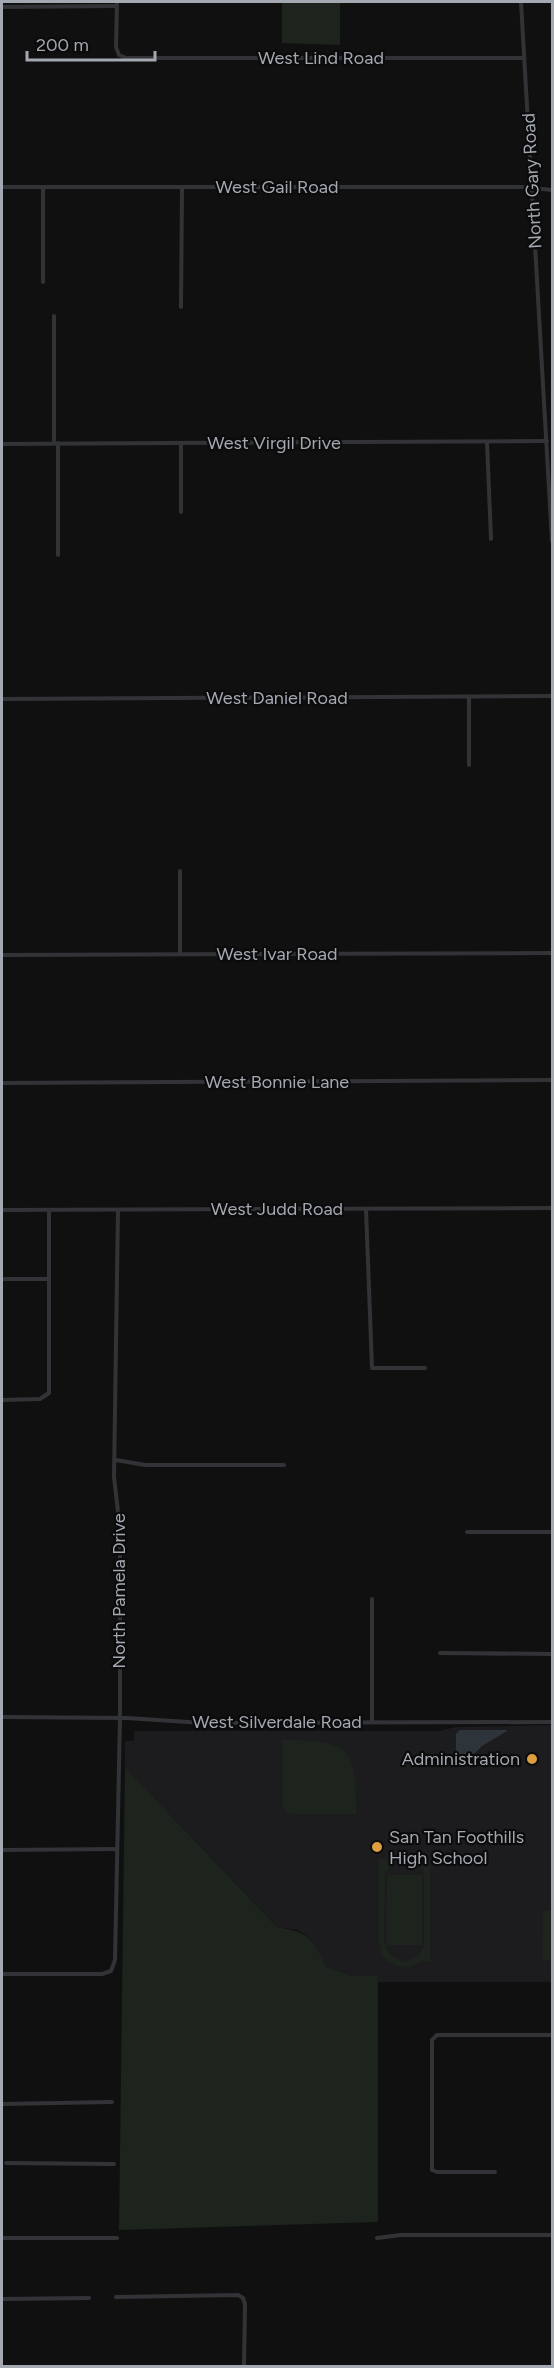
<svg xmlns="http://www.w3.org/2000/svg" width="554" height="2368" viewBox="0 0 554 2368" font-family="Figtree,sans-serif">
	<rect width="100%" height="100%" fill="#101011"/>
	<polygon fill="#1c1c1e" points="552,1725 552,1982 378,1982 378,1976 351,1976 327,1967 307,1936 297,1930 277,1927 125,1767 125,1741 134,1741 134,1731 439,1731 456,1727"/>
	<g fill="#1d231d" fill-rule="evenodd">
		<polygon points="282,2 340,2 340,45 282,43"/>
		<path d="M283 1740C350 1740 356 1747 356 1814H289L283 1807Z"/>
		<path d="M125 1767 277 1927C312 1933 310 1938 327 1967L351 1976H378V2222L119 2230Z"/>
		<path d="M404 1852C414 1853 420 1859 430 1859V1961H421L409 1967 398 1966 389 1962 382 1955 379 1941V1859H387ZM405 1858C416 1859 423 1866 424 1878V1945L418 1956 404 1962 390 1955 384 1941 385 1874 391 1863Z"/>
		<rect x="387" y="1875" width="35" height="70"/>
		<polygon points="543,1911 552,1911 552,1960 542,1960"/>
	</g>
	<polygon fill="#2d353a" points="460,1730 506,1730 507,1731 482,1746 473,1755 461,1757 456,1755 456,1734"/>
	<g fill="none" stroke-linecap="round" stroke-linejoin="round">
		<g stroke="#323336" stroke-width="4">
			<polyline points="117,2 116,47 119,55 126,58 524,58"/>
			<polyline points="521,2 552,541"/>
			<polyline points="2,7 117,6"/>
			<polyline points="2,187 523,187 552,190"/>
			<polyline points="43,187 43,282"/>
			<polyline points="181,307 182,187"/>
			<polyline points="54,316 54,443"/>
			<polyline points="487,442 491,539"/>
			<polyline points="181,443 181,512"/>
			<polyline points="2,444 547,441"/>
			<polyline points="58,555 58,443"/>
			<polyline points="2,699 552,696"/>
			<polyline points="469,765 469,697"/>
			<polyline points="180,871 180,954"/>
			<polyline points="2,955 552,953"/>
			<polyline points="2,1083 552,1080"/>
			<polyline points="366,1209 372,1368 425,1368"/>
			<polyline points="2,1210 552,1208"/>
			<polyline points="2,1279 49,1279"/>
			<polyline points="2,1400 40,1399 49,1393 49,1210"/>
			<polyline points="116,1460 145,1465 284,1465"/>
			<polyline points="467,1532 552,1532"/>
			<polyline points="440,1653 552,1654"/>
			<polyline points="2,1717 127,1718 203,1723 552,1722"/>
			<polyline points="372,1722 372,1599"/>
			<polyline points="2,1850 117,1849"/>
			<polyline points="2,1974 102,1974 111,1971 115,1960 120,1718 120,1529 114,1477 118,1210"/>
			<polyline points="2,2104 112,2102"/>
			<polyline points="6,2163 114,2164"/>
			<polyline points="495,2172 437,2172 432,2170 432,2040 437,2035 552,2035"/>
			<polyline points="2,2238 117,2238"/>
			<polyline points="377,2238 401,2235 552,2235"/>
			<polyline points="116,2297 238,2295 243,2298 245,2304 244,2366"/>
			<polyline points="2,2299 89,2298"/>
		</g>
	</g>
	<g fill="#dc9e3e" stroke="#0b0b0c" stroke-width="2">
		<circle cx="532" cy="1759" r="6"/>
		<circle cx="377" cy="1847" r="6"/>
	</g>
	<g text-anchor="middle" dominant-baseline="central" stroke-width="4.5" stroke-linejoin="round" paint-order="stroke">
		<g font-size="18" fill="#a3a8b1" stroke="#0b0b0c">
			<text x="321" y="58">West Lind Road</text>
			<text transform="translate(532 181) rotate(-93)">North Gary Road</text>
			<text x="277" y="187">West Gail Road</text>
			<text x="274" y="443">West Virgil Drive</text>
			<text x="277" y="698">West Daniel Road</text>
			<text x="277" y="954">West Ivar Road</text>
			<text x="277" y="1082">West Bonnie Lane</text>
			<text x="277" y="1209">West Judd Road</text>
			<text transform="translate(119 1591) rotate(-90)">North Pamela Drive</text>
			<text x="277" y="1722">West Silverdale Road</text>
		</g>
		<g font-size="18" fill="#a3a8b1" stroke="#0b0b0c" text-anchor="end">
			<text x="520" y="1759">Administration</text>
			<text x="389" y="1837" text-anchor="start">San Tan Foothills<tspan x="389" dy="21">High School</tspan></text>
		</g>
	</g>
	<rect width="554" height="2368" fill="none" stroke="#a3a8b1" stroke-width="6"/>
	<path d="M27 51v9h128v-9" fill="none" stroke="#a3a8b1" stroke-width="3"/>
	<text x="36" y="51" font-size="18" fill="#a3a8b1" stroke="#0b0b0c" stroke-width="4.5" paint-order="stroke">200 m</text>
</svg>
